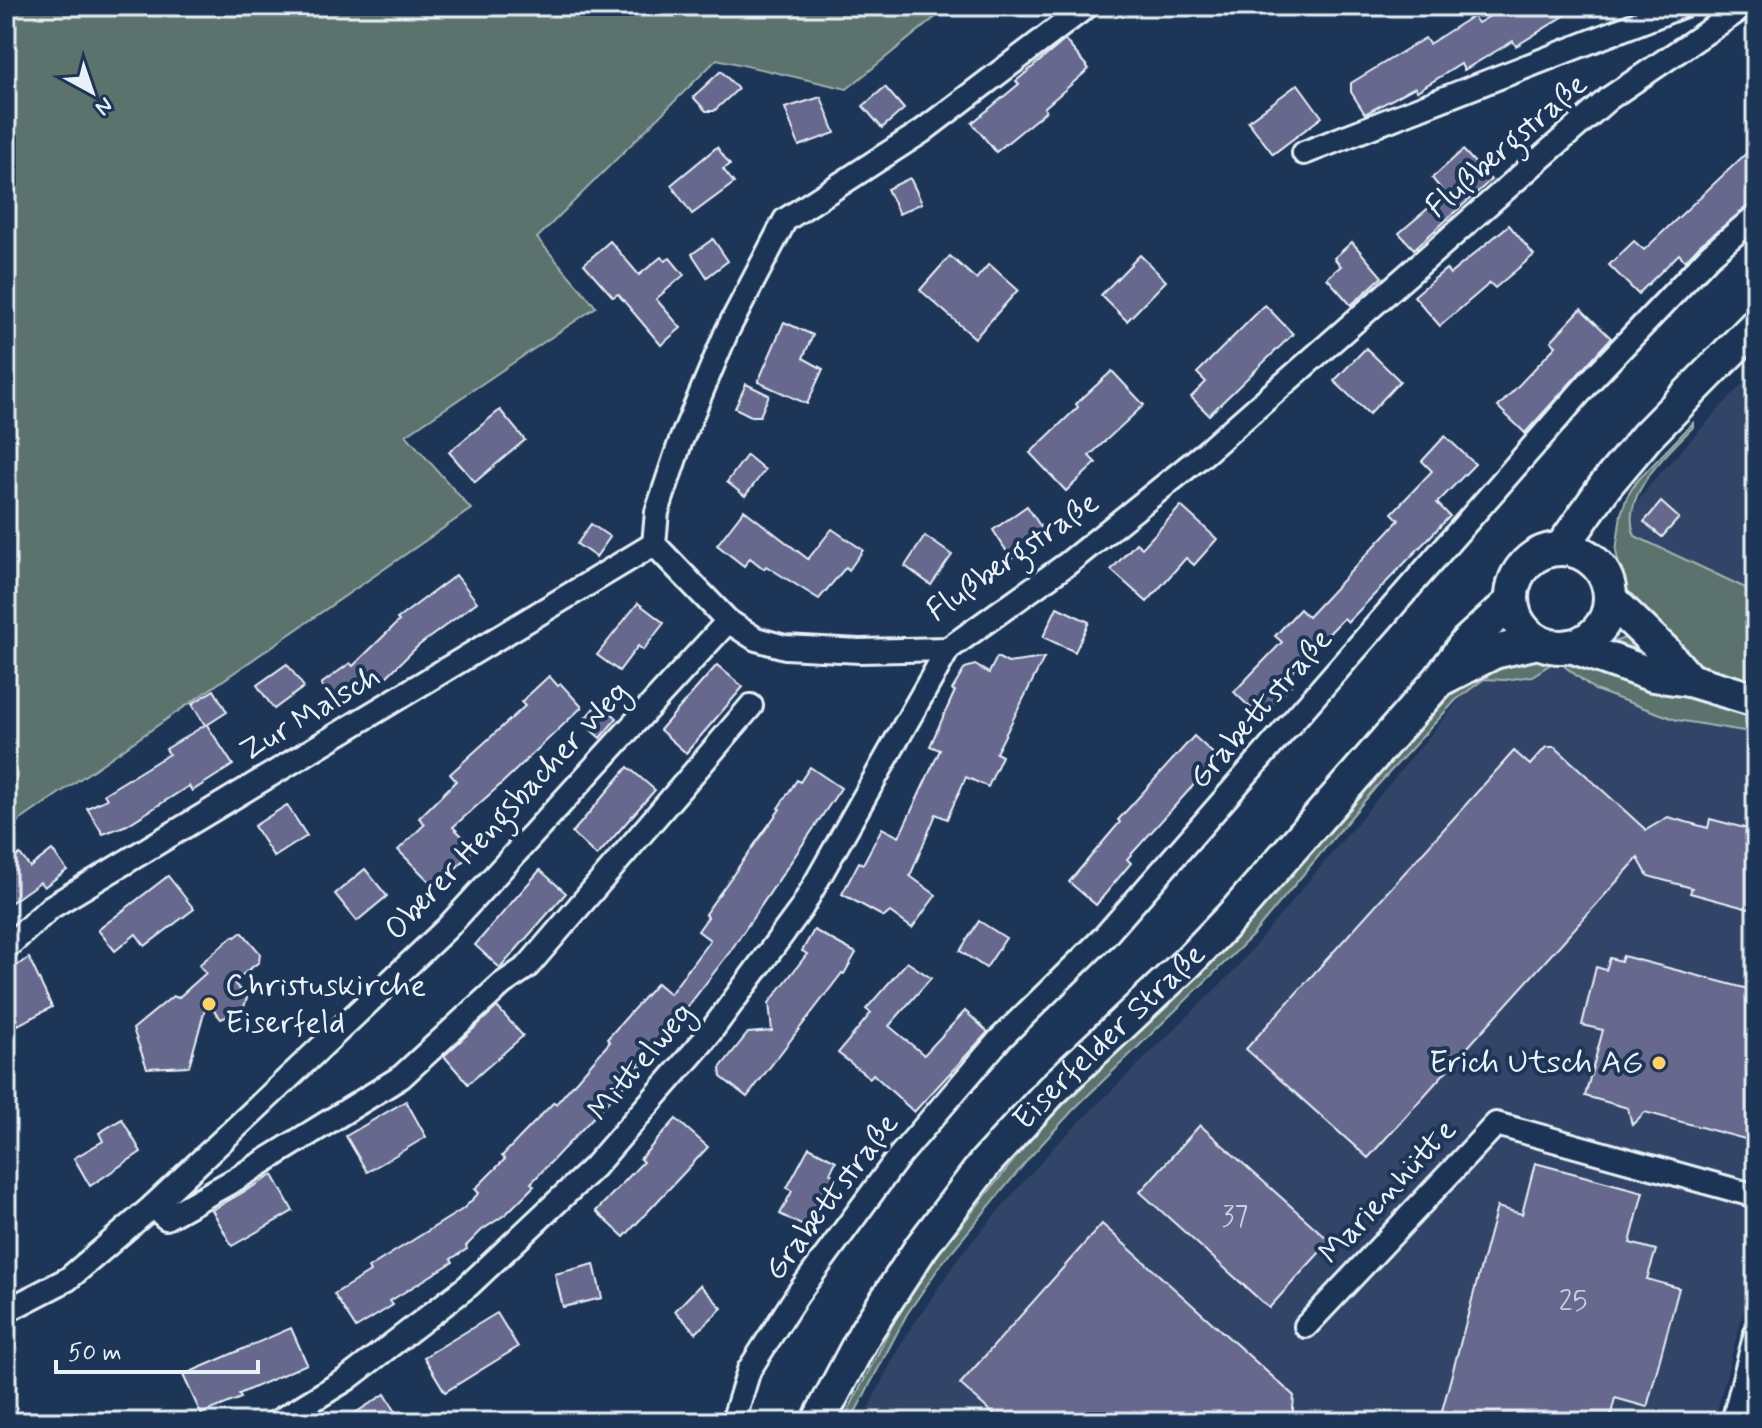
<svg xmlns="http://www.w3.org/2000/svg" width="1762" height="1428" viewBox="0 0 1762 1428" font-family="Mynerve,sans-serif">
	<rect width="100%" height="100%" fill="#1d3557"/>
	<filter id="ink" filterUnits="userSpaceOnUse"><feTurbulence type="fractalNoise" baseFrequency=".0125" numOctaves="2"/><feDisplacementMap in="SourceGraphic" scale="16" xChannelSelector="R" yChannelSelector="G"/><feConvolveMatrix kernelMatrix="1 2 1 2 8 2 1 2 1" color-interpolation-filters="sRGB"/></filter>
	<g filter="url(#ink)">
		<g fill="#334467">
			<polygon points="1756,369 1756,593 1619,528 1651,483"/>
			<polygon points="1558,661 1595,690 1677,720 1756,733 1756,1265 1714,1422 861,1422 902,1342 961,1254 1054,1147 1232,973 1477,679"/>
		</g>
		<g fill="#5c726d" stroke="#a2b2b2" stroke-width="2">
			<polygon points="6,6 949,6 847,89 717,59 537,238 596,307 406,435 471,509 6,830"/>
			<path d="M1693 423V427C1668 453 1618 496 1635 536L1756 593V733L1677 720 1595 690 1558 661 1625 638 1621 576 1616 551 1621 514 1627 497 1636 482Z"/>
			<polygon points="1536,659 1557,660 1532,676 1505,680 1484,679 1456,700 1376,787 1252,936 1074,1109 1030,1157 942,1263 907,1314 850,1422 842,1422 902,1307 940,1252 1039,1129 1250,922 1359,794 1452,694 1481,674 1501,666"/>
		</g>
		<g fill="#66688d" stroke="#e8f1f8" stroke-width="2">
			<polygon points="1507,6 1580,6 1516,46 1513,41 1464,70 1461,64 1417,91 1415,87 1365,114 1351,92 1351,83 1425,38 1429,44 1473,16 1478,23"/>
			<polygon points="1065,40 1089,69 1044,108 1046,111 996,152 972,123 1019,84 1016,81"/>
			<polygon points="721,71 738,89 714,111 706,111 693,97"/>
			<polygon points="1298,84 1322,117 1273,154 1248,121"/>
			<polygon points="885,87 904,109 882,128 863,106"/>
			<polygon points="821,97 835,133 799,146 785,108"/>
			<polygon points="1756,144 1756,200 1700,245 1685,261 1679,254 1638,294 1609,265 1634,241 1644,250"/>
			<polygon points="717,147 730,165 723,169 734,183 692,214 671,185"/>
			<polygon points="1463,150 1491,180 1414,249 1399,233 1445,194 1432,178"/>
			<polygon points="910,178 922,203 899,214 887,189"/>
			<polygon points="1509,225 1534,255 1495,288 1490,283 1440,326 1414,296 1446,269 1450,274"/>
			<polygon points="713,239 728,261 707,277 692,254"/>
			<polygon points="610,241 639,275 661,257 665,261 670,258 684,275 656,299 681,328 661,345 618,294 613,297 584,264"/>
			<polygon points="1352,242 1382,277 1351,305 1327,278 1341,266 1334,258"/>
			<polygon points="1140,255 1166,281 1127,321 1101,295"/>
			<polygon points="950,256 976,279 989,264 1018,290 975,338 920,290"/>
			<polygon points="1265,305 1293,334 1209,415 1191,397 1206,382 1197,373"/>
			<polygon points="1581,309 1611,338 1525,433 1498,407 1556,346 1551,341"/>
			<polygon points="784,322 813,335 803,358 823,369 807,404 758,382"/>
			<polygon points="1366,348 1400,381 1369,414 1334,381"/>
			<polygon points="1112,371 1144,405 1089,456 1096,463 1066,491 1030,453 1078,407 1076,404"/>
			<polygon points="746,384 769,395 760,416 751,416 735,408"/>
			<polygon points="500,410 525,440 475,482 449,452"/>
			<polygon points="1445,436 1475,464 1437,503 1450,516 1348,622 1344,618 1288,676 1294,682 1260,717 1234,692 1282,642 1275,636 1300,609 1308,617 1399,520 1392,513 1432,471 1422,461"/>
			<polygon points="747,455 765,470 745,496 727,482"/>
			<polygon points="1661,502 1679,518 1662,537 1644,522"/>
			<polygon points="1027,506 1046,535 1011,558 993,530"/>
			<polygon points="1181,506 1217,539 1194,565 1186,558 1147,602 1111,570 1136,543 1142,548"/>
			<polygon points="744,510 808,559 832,529 863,550 849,570 846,567 819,599 766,566 764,569 750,558 744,566 717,545"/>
			<polygon points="591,524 610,537 596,557 577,544"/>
			<polygon points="925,536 952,555 931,585 905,566"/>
			<polygon points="456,575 477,602 418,646 384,679 376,671 333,702 321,684 350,663 353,666 399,621 397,619"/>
			<polygon points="638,603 664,623 643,650 638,646 619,671 597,655"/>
			<polygon points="1057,607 1089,622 1075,652 1043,637"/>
			<polygon points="997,657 1008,663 1044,658 996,753 1002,756 988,787 966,777 947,819 936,814 910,876 936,895 912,928 890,912 884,917 842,894 859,862 863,864 882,828 899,837 940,750 930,746 955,691 952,690 965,668 975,665 989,673"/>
			<polygon points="287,664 304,687 274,709 257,685"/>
			<polygon points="717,665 743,687 686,753 660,730"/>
			<polygon points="549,676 558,686 561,684 582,707 499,786 453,827 469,843 465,847 471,853 436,888 398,850 425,824 419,818 456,781 450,774 525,706 521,702"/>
			<polygon points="214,690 227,712 207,725 233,765 192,791 189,786 127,825 103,834 87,808 107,799 104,794 169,754 166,749 205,725 192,704"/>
			<polygon points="599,702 617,718 600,738 582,722"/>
			<polygon points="1194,736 1218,758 1127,859 1131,863 1096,905 1069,882 1120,822 1118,820"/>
			<polygon points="1546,747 1555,747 1646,830 1668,817 1708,828 1710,819 1756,831 1756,911 1690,893 1692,888 1648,876 1638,858 1368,1158 1246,1049 1514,751 1530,765"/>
			<polygon points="628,767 655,790 597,856 572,833"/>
			<polygon points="810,767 841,788 729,953 682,1014 638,1065 641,1067 531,1183 534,1186 506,1214 482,1230 466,1246 467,1249 451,1259 453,1262 390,1301 393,1305 356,1328 334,1294 370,1272 368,1268 463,1209 479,1193 475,1189 505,1159 502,1156 554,1102 556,1104 610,1042 607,1039 657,983 670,994 710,940 698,931 708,917 705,914 780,809 778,808 797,780 800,782"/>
			<polygon points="287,805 307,836 274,857 254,826"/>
			<polygon points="52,850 67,870 44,887 40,882 6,906 6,865 20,854 30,867"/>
			<polygon points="365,869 387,896 357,921 335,894"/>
			<polygon points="540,870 566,893 500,968 475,945"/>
			<polygon points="168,876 194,909 145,946 136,934 115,951 98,930"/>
			<polygon points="979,921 1006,938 986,968 960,951"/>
			<polygon points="814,930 856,953 844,974 842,973 747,1097 721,1077 720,1068 748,1033 772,1031 769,1003 807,954 802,951"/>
			<polygon points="242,932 260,953 259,962 233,982 247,998 243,1010 221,1019 207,1002 189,1066 147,1068 133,1029 173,996 178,998 206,973 199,965 233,936 235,937"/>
			<polygon points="1623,956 1756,991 1756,1142 1645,1112 1632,1125 1628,1108 1585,1096 1603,1030 1582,1025 1596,967 1606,970 1610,958 1621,961"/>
			<polygon points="29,958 52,1007 18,1025 6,1003 6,972"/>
			<polygon points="907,962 931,978 889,1026 924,1055 965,1011 988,1032 914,1112 873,1074 870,1078 838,1053 871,1013 866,1009"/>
			<polygon points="497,1007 523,1036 468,1084 444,1056"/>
			<polygon points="406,1101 426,1137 367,1172 346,1136"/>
			<polygon points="122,1119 141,1152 90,1186 74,1158 103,1141 99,1133"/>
			<polygon points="676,1119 708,1147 624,1237 596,1211 643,1162 640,1159"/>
			<polygon points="1200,1125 1330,1241 1269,1308 1140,1192"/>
			<polygon points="809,1147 836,1161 830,1173 834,1176 825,1193 823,1192 805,1227 780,1214 792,1191 787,1188"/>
			<polygon points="1535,1163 1643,1192 1630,1243 1656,1250 1647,1279 1679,1288 1647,1407 1615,1398 1609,1422 1439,1422 1497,1207 1522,1214"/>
			<polygon points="273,1175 293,1211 232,1246 212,1210"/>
			<polygon points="1102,1224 1294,1396 1292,1422 1002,1422 960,1384"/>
			<polygon points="594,1264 602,1298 563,1307 555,1274"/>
			<polygon points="700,1285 722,1308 696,1333 675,1311"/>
			<polygon points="497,1313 518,1347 445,1392 424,1357"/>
			<polygon points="291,1328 307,1364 239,1394 241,1398 201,1414 183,1375"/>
			<polygon points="385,1394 402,1422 341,1422"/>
		</g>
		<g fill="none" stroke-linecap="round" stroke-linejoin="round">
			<defs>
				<g id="street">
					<polyline points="1087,6 921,132 785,220 727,331 680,443 657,512 654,544 728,621 756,639 785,647 859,651 948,649 1067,564 1205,453 1608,99 1745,6"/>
					<polyline points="1304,153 1682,6"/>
					<polyline points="6,948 51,907 654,544"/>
					<polyline points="153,1206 166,1218 236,1179 401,1077 502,984 527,967 751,706"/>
					<polyline points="6,1311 68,1279 153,1206 447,928 728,621"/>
					<polyline points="1306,1326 1496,1124 1756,1196"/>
					<polyline points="277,1422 347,1379 468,1286 594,1167 706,1038 801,909 948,649"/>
					<polyline points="733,1422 749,1370 797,1295 897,1159 1000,1039 1105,936 1591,380 1709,256 1756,216"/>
					<polyline points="1733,1422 1756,1333"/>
				</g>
				<g id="secondary">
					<polyline points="1561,549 1605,486 1647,436 1756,325"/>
					<circle cx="1561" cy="598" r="49"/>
					<polyline points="1610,599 1664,651 1689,680"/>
					<polyline points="1571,646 1653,675 1689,680 1756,700"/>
					<polyline points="1443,678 1494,652 1538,642"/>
					<path id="s1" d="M818 1422 865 1333 922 1246 986 1162 1051 1091 1189 961 1236 912 1440 679 1467 642 1512 601"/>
				</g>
			</defs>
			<use href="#street" stroke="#e8f1f8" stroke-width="28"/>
			<use href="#secondary" stroke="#e8f1f8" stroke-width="38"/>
			<use href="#street" stroke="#1d3557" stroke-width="22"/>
			<use href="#secondary" stroke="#1d3557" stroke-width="32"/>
		</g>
	</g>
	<g fill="#ffd166" stroke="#1d3557" stroke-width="3">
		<circle cx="209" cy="1004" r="8"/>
		<circle cx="1659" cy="1063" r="8"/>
	</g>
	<g text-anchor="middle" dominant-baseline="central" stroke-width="8" stroke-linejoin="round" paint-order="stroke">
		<g font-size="28" fill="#c8cfdd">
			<text x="1235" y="1217">37</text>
			<text x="1573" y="1302">25</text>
		</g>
		<g font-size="32" fill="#e8f1f8" stroke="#1d3557">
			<text transform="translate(1507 146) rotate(-41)">Flußbergstraße</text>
			<text transform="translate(1013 557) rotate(-35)">Flußbergstraße</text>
			<text transform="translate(1261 709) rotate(-49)">Grabettstraße</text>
			<text transform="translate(310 714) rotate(-31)">Zur Malsch</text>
			<text transform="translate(507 811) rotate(-47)">Oberer Hengsbacher Weg</text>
			<text stroke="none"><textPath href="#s1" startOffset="486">Eiserfelder Straße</textPath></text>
			<text transform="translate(641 1062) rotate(-50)">Mittelweg</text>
			<text transform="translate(1388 1192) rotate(-47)">Marienhütte</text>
			<text transform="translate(832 1197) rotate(-53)">Grabettstraße</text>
		</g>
		<g font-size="32" fill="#e8f1f8" stroke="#1d3557" text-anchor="start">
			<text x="225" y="986">Christuskirche<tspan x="225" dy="37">Eiserfeld</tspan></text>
			<text x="1643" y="1063" text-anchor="end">Erich Utsch AG</text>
		</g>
	</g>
	<rect width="1762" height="1428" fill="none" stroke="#1d3557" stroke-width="32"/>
	<rect x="16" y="16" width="1730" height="1396" fill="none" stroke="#e8f1f8" stroke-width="3" filter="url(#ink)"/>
	<g transform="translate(92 92) rotate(140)" stroke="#1d3557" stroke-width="6" paint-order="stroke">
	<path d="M0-6L14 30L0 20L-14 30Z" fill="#e8f1f8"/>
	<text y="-12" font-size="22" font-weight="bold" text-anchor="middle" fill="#e8f1f8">N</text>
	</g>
	<path d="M56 1360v12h202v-12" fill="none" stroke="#e8f1f8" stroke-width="4"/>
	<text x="68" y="1360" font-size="24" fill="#e8f1f8" stroke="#1d3557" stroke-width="6" paint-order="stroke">50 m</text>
</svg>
